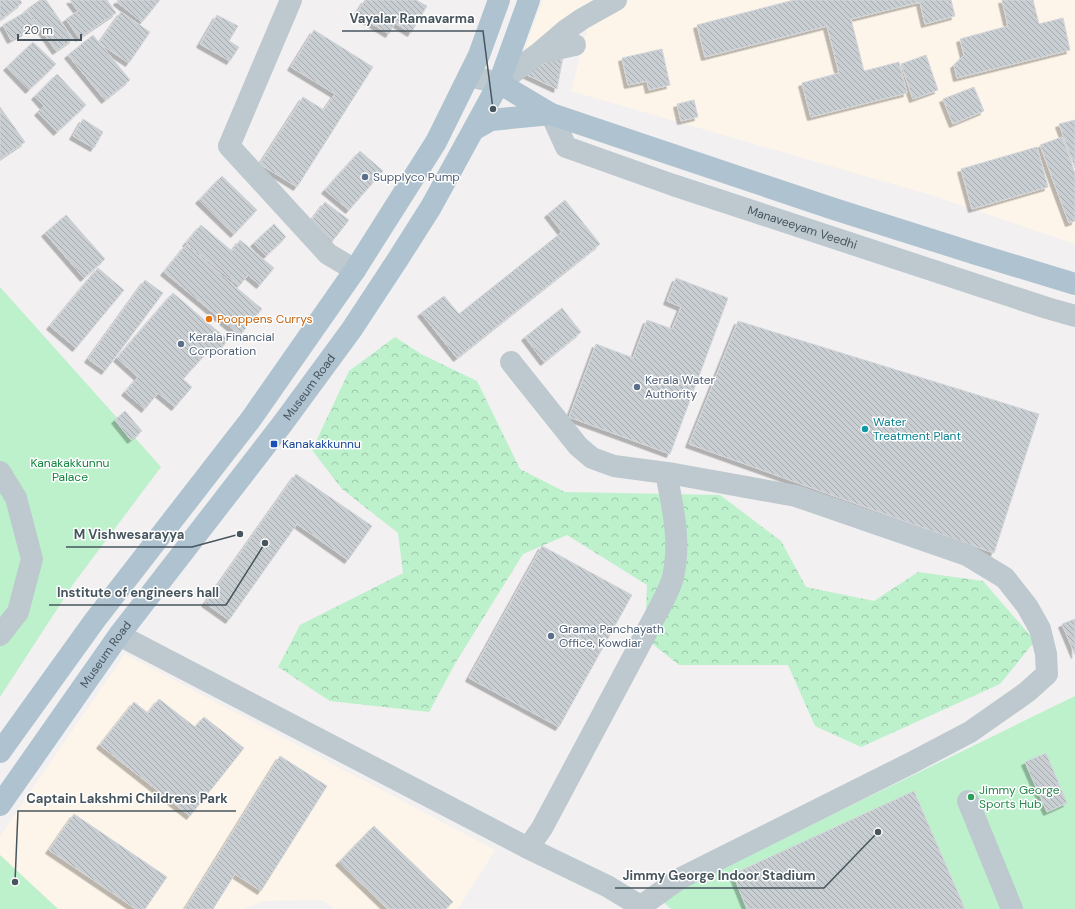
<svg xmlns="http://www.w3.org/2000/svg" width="1075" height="909" viewBox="0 0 1075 909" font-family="'DM Sans',sans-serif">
	<defs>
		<pattern id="forest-crowns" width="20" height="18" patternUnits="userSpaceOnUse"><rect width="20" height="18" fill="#bcf1cc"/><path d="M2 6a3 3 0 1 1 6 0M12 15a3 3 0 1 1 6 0" fill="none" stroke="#9bc6a9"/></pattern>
		<pattern id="building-back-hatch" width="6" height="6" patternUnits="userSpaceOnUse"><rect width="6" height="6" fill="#c9ced2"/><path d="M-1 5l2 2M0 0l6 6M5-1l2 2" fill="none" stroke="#a5aaae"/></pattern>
		<filter id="shadow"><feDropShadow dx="-3.5" dy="3.5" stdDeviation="0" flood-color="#0004"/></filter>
	</defs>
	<rect width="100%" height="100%" fill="#f2f0f0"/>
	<g fill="#fdf5e9">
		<polygon points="543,0 1075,0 1075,244 931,195 571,91 588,26 524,52"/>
		<polygon points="125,654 495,850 458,909 334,909 323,900 263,901 243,909 58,909 0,855 0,836"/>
	</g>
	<polygon fill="url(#forest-crowns)" points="395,337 421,354 477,381 520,469 565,492 720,495 781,541 806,587 874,601 918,572 983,581 1035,641 1000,684 861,747 815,726 788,665 679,665 645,638 647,585 567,535 523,554 456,662 429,712 330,701 278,667 300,625 403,573 398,533 342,489 312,450 349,371"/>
	<g fill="#bcf1cc">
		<polygon points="0,287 161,467 74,583 0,697"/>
		<polygon points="1075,696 1075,909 671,909 660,899"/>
		<polygon points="0,855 58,909 0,909"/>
	</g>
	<g fill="url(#building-back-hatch)" stroke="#d3d6db" filter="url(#shadow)">
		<polygon points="0,0 20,0 22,3 0,20"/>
		<polygon points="40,0 46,0 73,39 56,51 27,9"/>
		<polygon points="70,0 107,0 116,13 79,38 66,19 78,11"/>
		<polygon points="118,0 160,0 142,22 117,2"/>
		<polygon points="365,0 416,0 427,6 411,33 395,23 389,34 356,14"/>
		<polygon points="794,0 951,0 955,16 925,24 920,2 851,19 864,71 899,62 907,93 811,117 802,83 839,73 827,26 705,57 697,25"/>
		<polygon points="1002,0 1033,0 1039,24 1063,18 1070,50 957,78 954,65 964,55 960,39 1008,26"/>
		<polygon points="27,11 36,26 11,40 3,25"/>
		<polygon points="121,12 150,32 129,63 99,43"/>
		<polygon points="217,15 238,26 229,41 239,47 230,61 200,44"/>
		<polygon points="314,30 373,67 297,187 260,164 303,97 324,110 335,94 291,67"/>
		<polygon points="93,35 130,80 105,100 68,55"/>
		<polygon points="33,42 56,64 29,90 7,67"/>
		<polygon points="662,49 670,85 649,90 647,81 628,85 622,58"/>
		<polygon points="564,52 557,89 525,74"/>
		<polygon points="926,55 938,90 913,99 901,64"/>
		<polygon points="57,74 86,105 57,132 38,112 44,106 35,96"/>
		<polygon points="974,87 984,111 953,124 943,99"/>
		<polygon points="694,100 698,117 681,121 677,104"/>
		<polygon points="0,107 25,142 0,159"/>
		<polygon points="83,119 103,132 94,148 73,136"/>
		<polygon points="1075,120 1075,168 1059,124"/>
		<polygon points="1062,137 1075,173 1075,221 1069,223 1040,145"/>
		<polygon points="1037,147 1048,187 972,209 961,169"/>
		<polygon points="360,151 383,171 349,210 325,190"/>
		<polygon points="222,176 257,210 234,234 199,200"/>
		<polygon points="565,200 600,244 457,358 421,313 444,296 459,314 562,232 548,214"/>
		<polygon points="325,202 349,220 331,243 307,226"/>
		<polygon points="66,215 105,259 84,278 45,233"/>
		<polygon points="274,224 286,237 266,256 254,243"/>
		<polygon points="201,225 232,251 240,240 274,268 260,285 248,275 239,286 186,243"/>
		<polygon points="186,245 262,309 240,335 164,272"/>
		<polygon points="98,268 124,290 76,348 50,326"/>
		<polygon points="676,278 728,298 670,454 569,417 596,344 633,358 647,320 672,329 681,307 667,301"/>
		<polygon points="145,280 163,293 105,371 88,359"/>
		<polygon points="173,293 228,340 218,352 212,347 183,379 192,387 175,407 158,393 145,409 125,392 138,377 117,358"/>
		<polygon points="562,308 581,332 544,362 525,337"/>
		<polygon points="738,321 1039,414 994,553 689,444"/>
		<polygon points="125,411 142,431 131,440 115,420"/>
		<polygon points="296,474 372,526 348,560 297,524 229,620 205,603"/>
		<polygon points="542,546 632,595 559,727 469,678"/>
		<polygon points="1075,619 1075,655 1062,624"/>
		<polygon points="159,699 195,727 204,717 244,748 190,816 100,745 134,702 148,713"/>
		<polygon points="1046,753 1067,803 1047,812 1025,762"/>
		<polygon points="280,756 327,786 261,891 235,874 213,909 185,909"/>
		<polygon points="914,791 965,909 747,909 733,874"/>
		<polygon points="74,814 167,877 145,909 136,909 49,850"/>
		<polygon points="374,826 453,902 445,909 388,909 339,862"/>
	</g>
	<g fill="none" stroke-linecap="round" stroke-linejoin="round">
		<g stroke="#bdc9cf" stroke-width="22">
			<polyline points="291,0 229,146 328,254 355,270"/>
			<polyline points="542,52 575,45"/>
			<polyline points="469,76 499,83 539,53 566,30 582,19 616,0"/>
			<path id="s1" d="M551 114 566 147 673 185 1047 308 1075 316"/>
			<polyline points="511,362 578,446 592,458 614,466 674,474 796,496 967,555 1005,578 1027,606 1040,629 1046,654 1047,674 1027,692 970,732 911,763 679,879 637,909"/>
			<polyline points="0,472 16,498 32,559 18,612 0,635"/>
			<polyline points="119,635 528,848 607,886 645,909"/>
			<polyline points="968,801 1012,909"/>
			<path d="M528 848 542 828 662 603C666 595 671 586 673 577 681 542 673 508 666 473"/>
		</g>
		<g stroke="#aec2d0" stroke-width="22">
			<polyline points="499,83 551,114 834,209 973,253 1075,284"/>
			<polyline points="475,129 491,120 551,114"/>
			<polyline points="0,752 95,620 251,419 355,270 436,142 479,55 499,0"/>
			<path id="s2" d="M0 805 119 635 283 423 352 329 398 259 431 207 499 83 529 0"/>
		</g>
	</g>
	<g fill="#5c6f8a" stroke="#fff" stroke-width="1.5">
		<circle cx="365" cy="177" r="4"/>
		<circle cx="181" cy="344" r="4"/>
		<circle cx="637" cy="387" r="4"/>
		<circle cx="551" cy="636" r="4"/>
	</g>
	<circle fill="#e8710a" stroke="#fff" stroke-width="1.5" cx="209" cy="319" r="4"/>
	<circle fill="#0f9aa8" stroke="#fff" stroke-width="1.5" cx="865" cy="429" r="4"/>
	<rect fill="#1a4fb4" stroke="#fff" stroke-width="1.5" x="270" y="440" width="8" height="8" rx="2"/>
	<circle fill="#2e9e5b" stroke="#fff" stroke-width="1.5" cx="971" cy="797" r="4"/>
	<g text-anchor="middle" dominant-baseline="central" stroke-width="3" stroke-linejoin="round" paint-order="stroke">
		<g font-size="12" fill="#4e5e75" stroke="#fff" text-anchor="start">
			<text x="373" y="177">Supplyco Pump</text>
			<text x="189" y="337">Kerala Financial<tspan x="189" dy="14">Corporation</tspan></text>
			<text x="645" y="380">Kerala Water<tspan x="645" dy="14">Authority</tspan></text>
			<text x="559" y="629">Grama Panchayath<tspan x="559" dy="14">Office, Kowdiar</tspan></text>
		</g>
		<g font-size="12" fill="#47555e" stroke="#fff">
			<text stroke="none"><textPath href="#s1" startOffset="286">Manaveeyam Veedhi</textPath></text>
			<text stroke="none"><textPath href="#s2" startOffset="520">Museum Road</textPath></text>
			<text stroke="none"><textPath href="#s2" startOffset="184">Museum Road</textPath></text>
		</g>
		<g font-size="12" fill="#c56008" stroke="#fff" text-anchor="start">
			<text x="217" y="319">Pooppens Currys</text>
		</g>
		<g font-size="12" fill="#0d838f" stroke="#fff" text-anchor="start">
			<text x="873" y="422">Water<tspan x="873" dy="14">Treatment Plant</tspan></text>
		</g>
		<g font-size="12" fill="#164399" stroke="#fff" text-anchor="start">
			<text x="282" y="444">Kanakakkunnu</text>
		</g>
		<g font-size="12" fill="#138440" stroke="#fff">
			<text x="70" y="463">Kanakakkunnu<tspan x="70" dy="14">Palace</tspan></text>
		</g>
		<g font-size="12" fill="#27864d" stroke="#fff" text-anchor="start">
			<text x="979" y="790">Jimmy George<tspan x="979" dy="14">Sports Hub</tspan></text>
		</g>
	</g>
	<path fill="none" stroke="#47555e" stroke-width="1.5" d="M493 109L483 31H342M240 534L192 547H66M265 543L226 605H49M15 882L18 811H236M878 832L824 888H615"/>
	<g fill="#47555e" stroke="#fff" stroke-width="1.5">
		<circle cx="493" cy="109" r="4"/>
		<circle cx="240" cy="534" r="4"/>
		<circle cx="265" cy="543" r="4"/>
		<circle cx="15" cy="882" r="4"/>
		<circle cx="878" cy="832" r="4"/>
	</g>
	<g font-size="13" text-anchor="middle" font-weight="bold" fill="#47555e" stroke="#fff" stroke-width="3" stroke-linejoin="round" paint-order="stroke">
		<text x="412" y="23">Vayalar Ramavarma</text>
		<text x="129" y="539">M Vishwesarayya</text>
		<text x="138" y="597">Institute of engineers hall</text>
		<text x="127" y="803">Captain Lakshmi Childrens Park</text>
		<text x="719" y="880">Jimmy George Indoor Stadium</text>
	</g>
	<path d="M18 34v6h63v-6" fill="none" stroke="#47555e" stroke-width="2"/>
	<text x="24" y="34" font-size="12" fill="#47555e" stroke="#ffffff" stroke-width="3" paint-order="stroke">20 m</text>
</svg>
